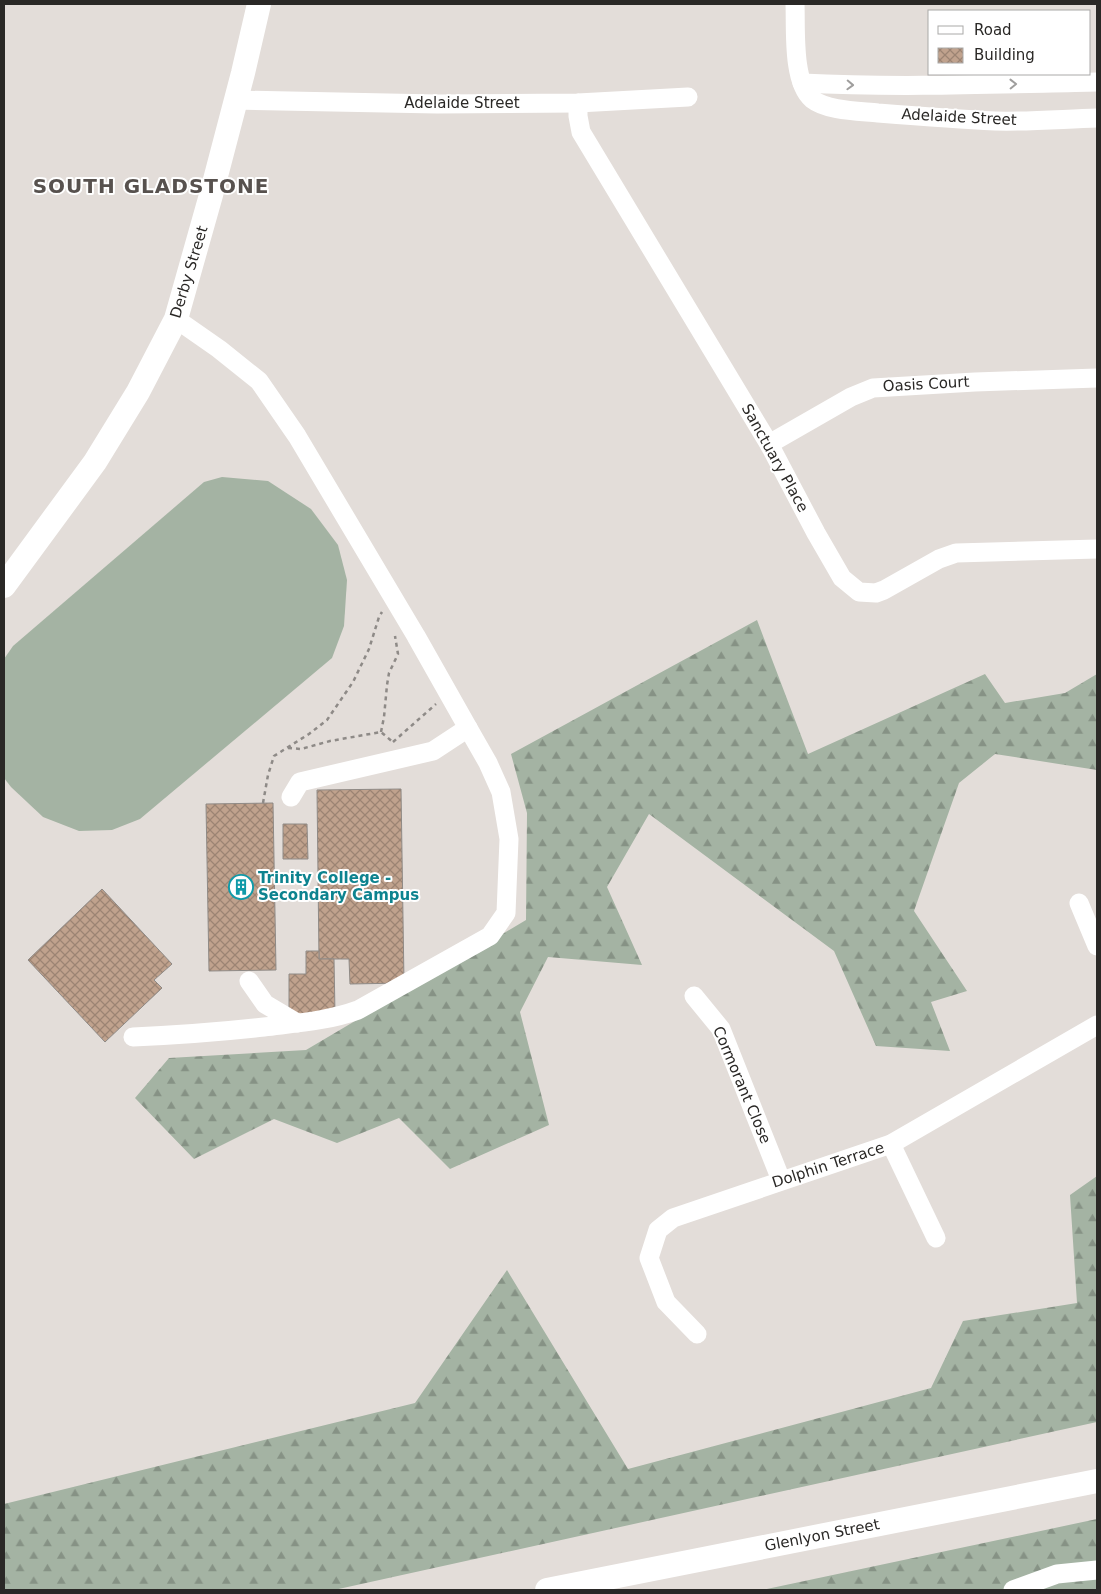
<svg xmlns="http://www.w3.org/2000/svg" width="1101" height="1594" viewBox="0 0 1101 1594" font-family="'DejaVu Sans',sans-serif">
	<defs>
		<pattern id="forest-firs" width="22" height="20" patternUnits="userSpaceOnUse" patternTransform="scale(1.25)"><rect width="22" height="20" fill="#a4b3a3"/><path d="M5 1l3.5 6h-7zM16 11l3.5 6h-7z" fill="#869285"/></pattern>
		<pattern id="building-cross-hatch" width="8" height="8" patternUnits="userSpaceOnUse" patternTransform="scale(1.25)"><rect width="8" height="8" fill="#c0a28d"/><path d="M0 0l8 8M0 8l8-8" fill="none" stroke="#9c8473"/></pattern>
	</defs>
	<rect width="100%" height="100%" fill="#e3ddd9"/>
	<polygon fill="#a4b3a3" points="222,477 268,481 311,509 338,545 347,580 344,626 332,658 140,819 112,830 79,831 43,817 11,787 4,778 4,659 13,646 204,482"/>
	<g fill="url(#forest-firs)">
		<polygon points="757,620 808,754 985,674 1005,703 1065,693 1097,674 1097,770 995,754 959,783 914,911 967,991 931,1002 950,1051 876,1046 834,951 649,814 607,887 642,965 548,957 520,1012 549,1125 450,1169 399,1118 337,1143 274,1119 194,1159 135,1098 169,1058 306,1050 526,920 527,813 511,754"/>
		<polygon points="1097,1176 1097,1422 334,1590 4,1590 4,1504 415,1403 507,1270 628,1469 931,1388 963,1321 1077,1303 1070,1195"/>
		<polygon points="1097,1519 1097,1590 762,1590"/>
	</g>
	<g fill="url(#building-cross-hatch)" stroke="#8f8a86">
		<polygon points="401,789 404,983 350,984 349,959 319,959 317,790"/>
		<polygon points="273,803 276,970 209,971 206,804"/>
		<polygon points="283,824 307,824 308,859 283,859"/>
		<polygon points="102,889 172,964 154,980 162,988 105,1042 28,960"/>
		<polygon points="306,951 319,951 319,959 334,959 335,1014 289,1015 289,974 306,974"/>
	</g>
	<g fill="none" stroke-linecap="round" stroke-linejoin="round">
		<g stroke="#8e8a87" stroke-width="2.5" stroke-dasharray="4 4" stroke-linecap="butt">
			<polyline points="381,732 384,717 387,685 389,673 398,654 395,636"/>
			<polyline points="393,742 436,704"/>
			<polyline points="288,748 301,749 330,741 381,732 394,743"/>
			<polyline points="263,803 268,775 274,756 309,734 327,720 353,682 369,649 379,617 382,612"/>
		</g>
		<g stroke="#fff" stroke-width="19">
			<path d="M795 4C796 28 792 82 812 99 827 111 859 111 878 113 917 116 956 119 995 121 1029 122 1063 119 1097 118"/>
			<path d="M802 83C900 88 999 84 1097 82"/>
			<polyline points="235,100 437,104 578,103 688,97"/>
			<polyline points="578,103 578,116 581,132 769,444 816,533 842,578 859,592 876,593 884,590 939,559 956,553 1097,549"/>
			<polyline points="176,319 219,349 259,381 297,436 416,636 468,728 433,751 300,782 291,797"/>
			<polyline points="769,444 851,397 873,388 975,382 1097,378"/>
			<polyline points="1079,903 1097,946"/>
			<polyline points="249,981 265,1004 297,1023"/>
			<polyline points="694,996 721,1029 781,1180"/>
			<path d="M133 1037C177 1035 220 1032 264 1027 296 1023 328 1021 358 1010L490 936 506 913 509 839 501 792 488 763 468 728"/>
			<polyline points="891,1144 936,1238"/>
			<polyline points="697,1334 666,1302 649,1258 658,1230 673,1218 891,1144 1097,1025"/>
			<polyline points="1013,1590 1057,1574 1097,1570"/>
		</g>
		<g stroke="#fff" stroke-width="24">
			<polyline points="4,586 95,462 138,392 176,319 211,195 243,73 259,4"/>
			<polyline points="547,1590 1097,1481"/>
		</g>
	</g>
	<defs><path id="oneway-chevron" d="M-2-3.5L2.5 0L-2 3.5" fill="none" stroke-width="1.6" stroke-linecap="round" stroke-linejoin="round" transform="scale(1.25)"/></defs>
	<g stroke="#9f9e9d">
		<use href="#oneway-chevron" transform="translate(1013 84) rotate(-1)"/>
		<use href="#oneway-chevron" transform="translate(850 85) rotate(2)"/>
	</g>
	<defs>
		<symbol id="building-ring" viewBox="-11 -11 22 22"><circle r="9.5" fill="#fff" stroke="#0f9aa8" stroke-width="1.5"/><path d="M-4-6H4V6H1V3H-1V6H-4ZM-2.5-4.3h1.7v1.8h-1.7ZM.8-4.3h1.7v1.8H.8ZM-2.5-1h1.7V.8h-1.7ZM.8-1h1.7V.8H.8Z" fill="#0f9aa8"/></symbol>
	</defs>
	<g fill-rule="evenodd">
		<use href="#building-ring" x="227" y="873" width="28" height="28"/>
	</g>
	<g text-anchor="middle" dominant-baseline="central" stroke-width="4" stroke-linejoin="round" paint-order="stroke">
		<g font-size="15" fill="#2a2826" stroke="#fff">
			<text x="462" y="103">Adelaide Street</text>
			<text transform="translate(959 117) rotate(3)">Adelaide Street</text>
			<text transform="translate(189 272) rotate(-73)">Derby Street</text>
			<text transform="translate(926 384) rotate(-3)">Oasis Court</text>
			<text transform="translate(775 458) rotate(61)">Sanctuary Place</text>
			<text transform="translate(742 1085) rotate(67)">Cormorant Close</text>
			<text transform="translate(828 1165) rotate(-18)">Dolphin Terrace</text>
			<text transform="translate(822 1535) rotate(-11)">Glenlyon Street</text>
		</g>
		<g font-size="15" font-weight="bold" fill="#0d838f" stroke="#fff" text-anchor="start">
			<text x="258" y="878">Trinity College -<tspan x="258" dy="17">Secondary Campus</tspan></text>
		</g>
		<g font-size="20" font-weight="bold" letter-spacing="1" fill="#57514e" stroke="#fff">
			<text x="151" y="186">SOUTH GLADSTONE</text>
		</g>
	</g>
	<rect width="1101" height="1594" fill="none" stroke="#2a2826" stroke-width="10"/>
	<rect x="928" y="10" width="162" height="65" fill="#ffffff" stroke="#aaa9a8"/>
	<rect x="938" y="26" width="25" height="8" fill="#ffffff" stroke="#aaa9a8"/>
	<text x="974" y="35" font-size="15" fill="#2a2826">Road</text>
	<rect x="938" y="48" width="25" height="15" fill="url(#building-cross-hatch)" stroke="#aaa9a8"/>
	<text x="974" y="60" font-size="15" fill="#2a2826">Building</text>
</svg>
